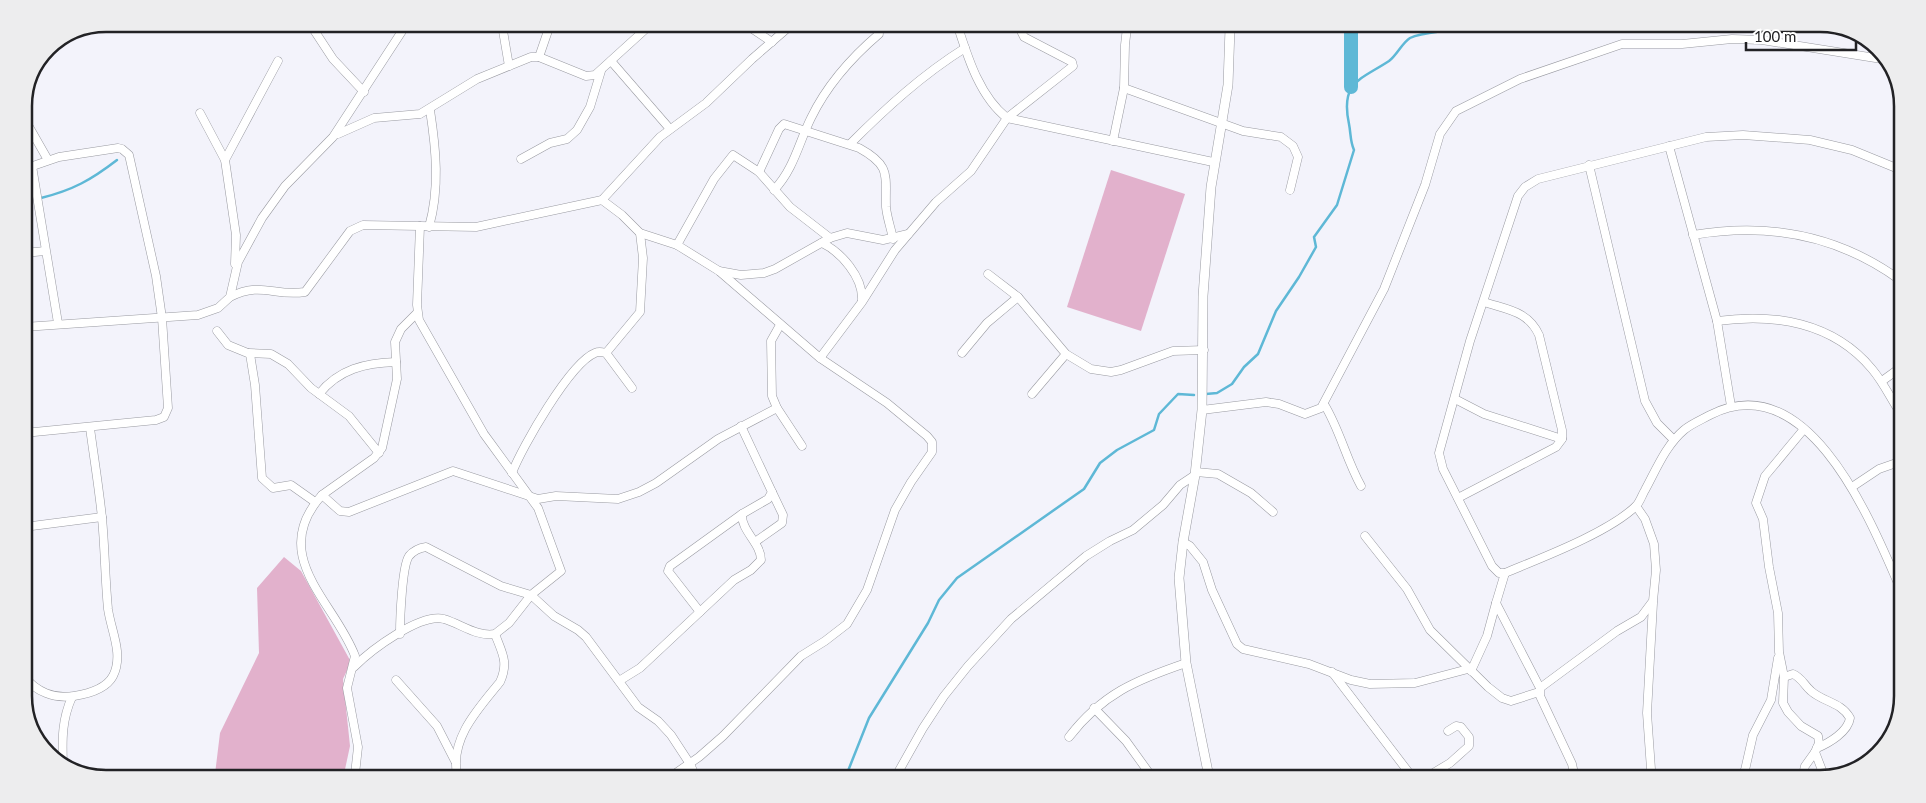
<svg xmlns="http://www.w3.org/2000/svg" width="1926" height="803" viewBox="0 0 1926 803" font-family="Lato,sans-serif">
	<rect width="100%" height="100%" fill="#f3f3fb"/>
	<g fill="#e2b1cc">
		<polygon points="1111,170 1185,194 1141,331 1067,307"/>
		<polygon points="284,557 301,571 351,662 343,679 350,746 344,774 215,774 220,733 259,653 257,588"/>
	</g>
	<g fill="none" stroke-linecap="round" stroke-linejoin="round">
		<g stroke="#5eb8d6" stroke-width="2.5">
			<path d="M41 198C73 190 91 180 117 160"/>
			<polyline points="24,201 29,201"/>
			<path d="M1206 394 1217 393 1232 384 1244 367 1258 354 1276 311 1299 277 1316 247 1314 237 1337 205 1354 150C1350 141 1351 134 1349 124 1340 82 1360 80 1389 61 1397 55 1402 43 1410 38 1422 32 1442 32 1455 29"/>
			<polyline points="846,776 869,718 928,623 939,600 957,578 1084,489 1100,463 1117,450 1154,430 1159,414 1178,394 1194,395"/>
		</g>
		<polyline stroke="#5eb8d6" stroke-width="14" points="1351,87 1351,28"/>
		<defs>
			<g id="minor">
				<polyline points="310,24 333,59 364,92"/>
				<polyline points="502,25 509,66"/>
				<polyline points="748,26 772,42"/>
				<path d="M958 27C968 58 980 97 1007 118L1213 162"/>
				<polyline points="539,57 550,25"/>
				<polyline points="611,61 670,129"/>
				<polyline points="1124,88 1243,131 1281,137 1293,146 1298,157 1290,190"/>
				<polyline points="200,113 225,160 236,235 235,264"/>
				<polyline points="24,118 48,160"/>
				<polyline points="338,134 374,118 420,114 477,79 531,57 539,57 586,76 595,75 649,26"/>
				<polyline points="1113,141 1124,88 1125,45 1127,27"/>
				<path d="M850 144C886 108 922 75 965 48"/>
				<polyline points="1669,146 1717,321 1731,406"/>
				<polyline points="521,159 550,143 567,139 577,130 590,107 601,71"/>
				<polyline points="225,160 278,61"/>
				<polyline points="1589,165 1645,401 1657,423 1674,440"/>
				<polyline points="32,166 58,323"/>
				<polyline points="24,169 59,157 118,148 122,149 129,155 156,276 162,318 168,408 164,417 156,420 24,433"/>
				<path d="M759 172 779 129 784 124 859 148C892 166 885 176 886 207 887 218 891 228 893 239"/>
				<path d="M774 190C794 169 799 142 811 118 827 85 852 57 879 34L878 26"/>
				<polyline points="602,200 660,137 706,103 752,59 790,26"/>
				<path d="M429 227C440 188 436 149 430 110"/>
				<path d="M1693 235C1769 222 1838 235 1900 280"/>
				<path d="M822 243C841 252 863 277 862 300"/>
				<polyline points="677,245 714,179 733,155 759,172 790,207 830,238"/>
				<polyline points="24,253 45,251"/>
				<polyline points="719,271 741,275 764,273 775,269 830,238 847,233 883,240 908,234"/>
				<polyline points="988,274 1018,297 1066,354 1091,369 1111,372 1121,370 1173,351 1204,350"/>
				<path d="M230 297C262 281 274 297 305 292L350 231 363 225 476 227 602 200 622 215 640 233 677 245 719 271 820 358 887 403 927 436 932 442V452L911 482 895 510 867 590 847 624 825 641 801 656 723 736 699 757 673 775"/>
				<path d="M1717 321C1774 313 1833 322 1872 369 1883 382 1890 397 1899 411"/>
				<polyline points="780,325 771,341 772,396 777,408 802,446"/>
				<polyline points="24,327 198,315 218,308 230,297 238,262 262,218 285,186 333,137 406,25"/>
				<polyline points="217,331 228,345 250,354 255,385 262,478 273,488 291,485 315,502"/>
				<polyline points="249,353 271,354 288,364 311,388 349,416 379,453"/>
				<polyline points="606,353 640,312 643,258 640,233"/>
				<polyline points="962,353 987,323 1018,297"/>
				<polyline points="820,358 862,302 895,250 936,202 971,171 1007,118 1073,66 1072,62 1024,37 1021,31 1022,27"/>
				<polyline points="1882,381 1900,368"/>
				<path d="M319 394C339 369 365 363 396 362"/>
				<polyline points="1032,394 1066,354"/>
				<polyline points="1455,399 1484,414 1562,439"/>
				<path d="M1324 404C1340 430 1346 459 1361 486"/>
				<polyline points="1202,410 1266,402 1279,404 1305,414 1321,408 1384,289 1425,185 1440,134 1456,111 1520,79 1622,44 1682,44 1732,39 1762,40 1888,60"/>
				<polyline points="1804,429 1765,476 1756,503 1763,519 1769,567 1778,613 1779,652 1784,677 1783,703 1788,712 1801,726 1818,736 1819,743 1815,752 1825,778"/>
				<polyline points="1196,472 1218,474 1251,493 1273,512"/>
				<path d="M512 473C522 447 570 363 595 353 599 351 602 352 606 353L632 388"/>
				<polyline points="1852,487 1879,469 1899,462"/>
				<polyline points="322,495 340,511 349,512 453,471 538,499 556,496 618,499 639,492 656,483 718,439 777,408"/>
				<path d="M1458 498 1556 447 1562 439V430L1539 335C1528 311 1508 310 1484 302"/>
				<polyline points="24,527 102,517"/>
				<polyline points="1365,536 1407,589 1430,630 1488,687 1502,698 1511,701 1539,692"/>
				<polyline points="755,542 782,523 783,515 772,492"/>
				<polyline points="1183,542 1190,546 1203,562 1212,590 1237,644 1243,649 1309,664 1351,680 1370,684 1415,683 1468,669"/>
				<polyline points="1505,573 1496,603 1498,607 1540,688"/>
				<path d="M1897 581C1868 514 1806 366 1710 415 1701 420 1691 424 1684 430 1666 445 1656 470 1645 490 1642 495 1640 502 1636 506 1608 533 1541 558 1505 573H1499L1492 566 1443 469 1439 453 1470 341 1518 196 1525 187 1538 179 1706 137 1743 135 1810 140 1852 150 1901 170"/>
				<polyline points="700,612 668,571 670,566 742,514"/>
				<path d="M400 634C400 619 402 566 409 556 414 550 419 548 426 547L501 586 531 595 554 616 578 630 586 637 638 707 658 721 671 735 690 764 695 775"/>
				<path d="M354 667C371 650 420 613 444 619 461 624 477 637 495 634L509 623 531 595 561 571 538 508 484 434 419 320 417 305 420 226"/>
				<polyline points="1471,671 1487,636 1496,603"/>
				<polyline points="1332,672 1413,778"/>
				<path d="M24 676C36 692 54 699 74 696 87 694 106 689 113 676 124 654 111 631 108 609 105 579 105 549 102 518 99 488 94 458 90 428"/>
				<path d="M1784 677 1793 674C1802 678 1804 685 1811 691 1823 702 1841 702 1850 718 1848 732 1829 743 1817 748"/>
				<polyline points="396,680 437,726 455,761"/>
				<path d="M619 681 640 668 734 580 751 570 761 560C761 543 741 531 742 514L768 499 772 492 741 426"/>
				<polyline points="1094,708 1126,741 1152,777"/>
				<path d="M1069 737C1102 694 1136 680 1186 663"/>
				<path d="M63 764C62 739 62 719 72 697"/>
				<path d="M355 774 358 747 347 688 355 656C335 602 267 556 322 495L374 458 382 448 397 379 395 342 401 329 417 313"/>
				<path d="M457 774C450 738 479 708 500 682 509 662 502 653 495 634"/>
				<polyline points="896,776 923,728 944,696 968,666 1011,619 1086,556 1110,541 1133,530 1163,505 1180,485 1195,475"/>
				<polyline points="1425,778 1450,763 1469,746 1469,737 1461,727 1456,726 1448,731"/>
				<polyline points="1575,778 1572,764 1540,696 1540,688 1617,631 1641,617 1653,601 1656,570 1654,544 1645,519 1636,506"/>
				<polyline points="1648,779 1651,769 1647,713 1653,603"/>
				<polyline points="1738,779 1745,770 1753,735 1771,700 1778,658"/>
				<polyline points="1802,779 1805,766 1815,752"/>
			</g>
			<polyline id="tertiary" points="1209,777 1186,663 1179,578 1183,542 1195,475 1202,410 1203,296 1211,187 1228,85 1230,28"/>
		</defs>
		<use href="#minor" stroke="#999aa1" stroke-width="9"/>
		<use href="#tertiary" stroke="#999aa1" stroke-width="10"/>
		<use href="#minor" stroke="#fff" stroke-width="8"/>
		<use href="#tertiary" stroke="#fff" stroke-width="9"/>
	</g>
	<path d="M0 0H1926V803H0ZM106 32H1820A74 74 0 0 1 1894 106V696A74 74 0 0 1 1820 770H106A74 74 0 0 1 32 696V106A74 74 0 0 1 106 32Z" fill="#ededee" fill-rule="evenodd"/>
	<path fill="none" stroke="#222225" stroke-width="2.5" d="M106 32H1820A74 74 0 0 1 1894 106V696A74 74 0 0 1 1820 770H106A74 74 0 0 1 32 696V106A74 74 0 0 1 106 32Z"/>
	<path d="M1746 42v8h110v-8" fill="none" stroke="#222225" stroke-width="2.5"/>
	<text x="1754" y="42" font-size="15" fill="#222225" stroke="#ffffff" stroke-width="4" paint-order="stroke">100 m</text>
</svg>
